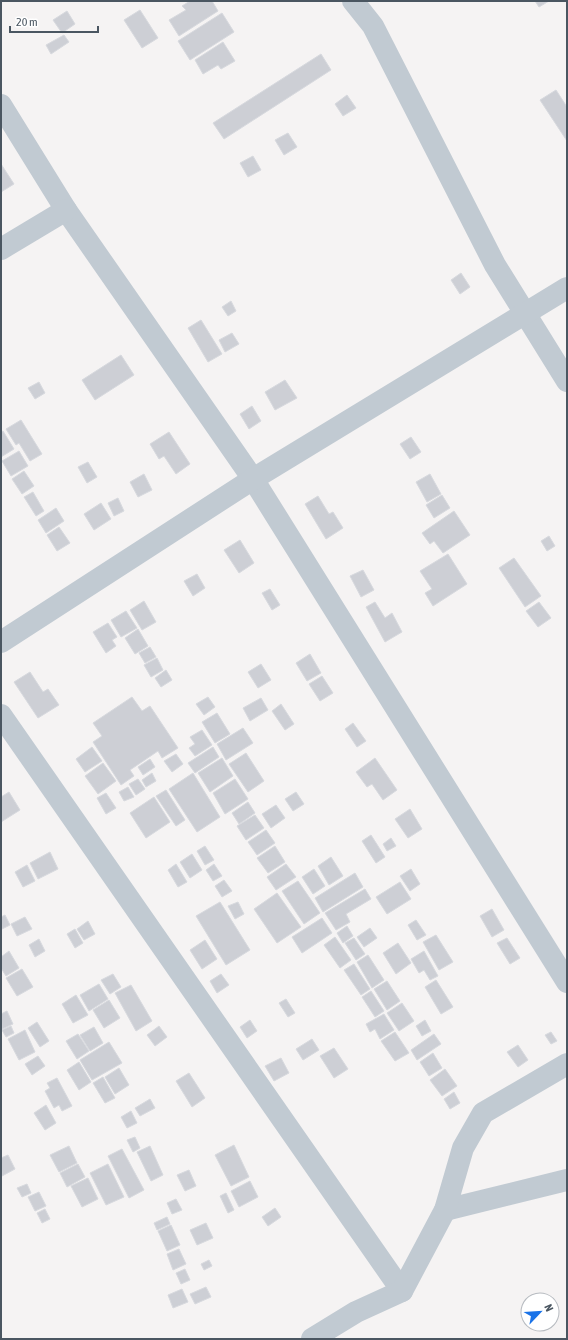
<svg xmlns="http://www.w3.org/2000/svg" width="568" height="1340" viewBox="0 0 568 1340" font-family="'Asap Condensed',sans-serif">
	<rect width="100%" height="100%" fill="#f5f3f3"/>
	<g fill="#cdcfd5" stroke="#d7d9de">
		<polygon points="190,1 212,1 218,11 179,36 169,20 186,10 182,6"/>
		<polygon points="535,1 549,1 539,7"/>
		<polygon points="140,10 158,38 142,48 124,20"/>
		<polygon points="67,11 75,24 62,33 53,20"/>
		<polygon points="222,13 234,32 190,60 178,41"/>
		<polygon points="64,35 69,42 51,54 46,45"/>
		<polygon points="223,42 235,61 221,69 218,65 203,74 195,60"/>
		<polygon points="321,54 331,70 224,139 213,123"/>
		<polygon points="556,90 567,107 567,141 540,100"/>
		<polygon points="347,95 356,108 343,116 335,104"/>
		<polygon points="288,133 297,147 284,155 275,140"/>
		<polygon points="253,156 261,170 248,177 240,163"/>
		<polygon points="1,164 14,184 1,192"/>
		<polygon points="461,273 470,287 460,294 451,280"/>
		<polygon points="231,301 236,311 228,316 222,307"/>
		<polygon points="201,320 222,354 208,362 188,328"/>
		<polygon points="232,333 239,344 225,352 219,340"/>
		<polygon points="121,355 134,375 95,400 82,380"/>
		<polygon points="285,380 297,398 275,410 265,392"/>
		<polygon points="39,382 45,393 35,399 28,388"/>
		<polygon points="252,406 261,421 249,429 240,414"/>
		<polygon points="21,420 42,454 30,461 19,443 16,445 6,429"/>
		<polygon points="3,431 14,449 1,457 1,432"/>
		<polygon points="169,432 190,464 176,474 164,456 159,459 150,444"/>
		<polygon points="411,437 421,452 410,459 400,444"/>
		<polygon points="19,451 28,466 11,476 2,461"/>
		<polygon points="88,462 97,477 87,483 78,467"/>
		<polygon points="24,471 34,486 22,494 12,479"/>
		<polygon points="144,474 152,490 138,497 130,482"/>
		<polygon points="430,474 441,494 427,502 416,482"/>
		<polygon points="33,492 44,511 36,516 24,497"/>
		<polygon points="442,495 450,508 434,518 426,505"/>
		<polygon points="318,496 329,514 333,512 343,528 326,539 305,504"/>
		<polygon points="118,498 124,511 114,516 108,503"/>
		<polygon points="101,503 111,519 94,530 84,514"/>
		<polygon points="56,508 64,521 46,533 38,520"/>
		<polygon points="454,511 470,535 443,553 434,541 430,544 422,533"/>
		<polygon points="59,527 70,543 57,551 47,535"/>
		<polygon points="549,536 555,546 547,551 541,541"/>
		<polygon points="240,540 254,563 239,573 224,550"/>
		<polygon points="448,554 467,584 433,606 425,593 432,589 420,571"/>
		<polygon points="514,558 541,596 525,607 499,568"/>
		<polygon points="363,570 374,590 361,597 350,576"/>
		<polygon points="197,574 205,588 193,596 184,581"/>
		<polygon points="270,589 280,605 272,610 262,593"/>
		<polygon points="144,601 156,622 142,630 130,610"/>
		<polygon points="375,602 385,618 392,613 402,632 385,642 366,607"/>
		<polygon points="539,602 551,618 538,627 526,611"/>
		<polygon points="126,611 137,628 121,637 111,620"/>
		<polygon points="108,623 117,637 112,640 116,646 106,653 93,632"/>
		<polygon points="138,629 148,646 135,654 125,638"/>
		<polygon points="150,647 156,657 145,663 139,653"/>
		<polygon points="310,654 321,673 307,681 296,663"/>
		<polygon points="157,658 163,670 151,677 144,665"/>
		<polygon points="261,664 271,680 258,688 248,672"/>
		<polygon points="166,670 172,680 161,687 155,678"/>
		<polygon points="30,672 43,692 48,689 59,705 38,718 14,682"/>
		<polygon points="322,676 333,693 320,701 309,684"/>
		<polygon points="132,697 142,711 150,706 178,748 162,758 158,751 130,770 134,776 121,785 93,742 102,736 93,723"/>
		<polygon points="208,697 215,707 204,715 196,704"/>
		<polygon points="261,698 268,710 250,721 243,708"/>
		<polygon points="281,704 294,724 285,730 272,711"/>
		<polygon points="217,713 230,734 215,743 202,722"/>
		<polygon points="353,723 366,741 357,747 345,729"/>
		<polygon points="243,728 253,743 226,760 217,744"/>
		<polygon points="202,730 212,745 195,756 189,748 195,744 190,737"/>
		<polygon points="92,747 102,761 85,772 76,759"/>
		<polygon points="213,747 219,757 195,773 188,763"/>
		<polygon points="246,753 264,781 248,792 229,764"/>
		<polygon points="176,754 183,764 172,772 164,761"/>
		<polygon points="222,758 233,776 210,792 198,773"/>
		<polygon points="375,758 397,790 383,800 372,784 367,787 356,772"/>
		<polygon points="150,759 155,767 143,775 138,767"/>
		<polygon points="103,763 116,781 98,794 85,776"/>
		<polygon points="152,773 156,781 146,787 142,780"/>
		<polygon points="193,773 220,817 197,832 169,789"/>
		<polygon points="138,779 145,789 136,795 129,784"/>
		<polygon points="235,779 248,799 225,814 213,793"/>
		<polygon points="128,787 134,797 124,801 119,792"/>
		<polygon points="166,790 185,820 176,826 156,796"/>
		<polygon points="9,792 20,810 1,822 1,797"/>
		<polygon points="296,792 304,804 293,811 285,799"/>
		<polygon points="106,793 116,808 106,814 97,798"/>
		<polygon points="154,797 170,822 146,838 130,813"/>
		<polygon points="248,802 255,813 239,824 232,813"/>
		<polygon points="276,805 285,818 271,828 262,814"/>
		<polygon points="410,809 422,829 408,838 395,819"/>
		<polygon points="255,815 264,828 246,840 237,826"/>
		<polygon points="266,830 275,843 257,855 248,842"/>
		<polygon points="371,835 385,857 376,863 362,841"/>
		<polygon points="391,838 396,846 387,851 383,844"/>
		<polygon points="205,846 214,860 205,865 197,851"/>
		<polygon points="275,846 285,862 268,873 257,858"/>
		<polygon points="50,852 58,869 38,879 30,863"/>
		<polygon points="192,854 202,870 190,878 180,862"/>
		<polygon points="331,857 343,876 329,885 318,866"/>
		<polygon points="176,864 187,882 178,887 168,870"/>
		<polygon points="214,864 222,876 213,881 206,870"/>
		<polygon points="286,864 296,877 276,890 267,877"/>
		<polygon points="27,865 35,881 23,887 15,872"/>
		<polygon points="314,869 325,886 313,894 302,877"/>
		<polygon points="411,869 420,884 410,891 400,876"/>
		<polygon points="355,873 363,887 323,912 315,898"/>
		<polygon points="224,880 232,891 222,897 215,886"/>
		<polygon points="298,881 320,913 304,924 282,891"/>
		<polygon points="400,882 411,899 387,914 376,897"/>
		<polygon points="365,889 371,899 346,914 350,922 336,930 325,913"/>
		<polygon points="277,893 301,927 277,943 254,909"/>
		<polygon points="220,902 250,950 226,965 196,916"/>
		<polygon points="238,902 244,914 235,919 228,906"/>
		<polygon points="492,909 504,930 492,937 480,916"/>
		<polygon points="5,915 10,925 2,929 1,917"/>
		<polygon points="25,917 32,929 17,936 11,924"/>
		<polygon points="322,918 332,933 302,953 292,937"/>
		<polygon points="416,920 426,935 417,940 408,925"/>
		<polygon points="88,921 95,934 84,940 77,929"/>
		<polygon points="347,926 353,936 343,943 337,933"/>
		<polygon points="370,928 377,938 364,947 357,937"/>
		<polygon points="75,929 83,943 75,948 67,934"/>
		<polygon points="436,935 453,962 439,970 423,942"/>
		<polygon points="335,937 351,960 340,968 324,945"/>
		<polygon points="354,938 365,954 356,960 345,943"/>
		<polygon points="507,938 520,958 510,964 497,943"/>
		<polygon points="39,939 45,951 35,957 29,945"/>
		<polygon points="205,940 217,959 202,969 190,950"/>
		<polygon points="398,943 411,963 396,974 383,953"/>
		<polygon points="9,951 19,968 6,976 1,968 1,957"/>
		<polygon points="424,951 438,976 430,980 424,970 419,973 411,959"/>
		<polygon points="368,955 384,980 372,988 357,962"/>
		<polygon points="354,964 370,989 361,995 344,970"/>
		<polygon points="22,969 33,987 17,996 6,978"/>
		<polygon points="113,974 121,987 110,994 101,980"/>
		<polygon points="221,974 229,985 217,993 210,981"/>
		<polygon points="436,980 453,1007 441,1014 425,987"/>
		<polygon points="387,981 400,1001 387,1010 374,989"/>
		<polygon points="99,984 108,999 89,1011 80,995"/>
		<polygon points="131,985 152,1021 136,1031 115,993"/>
		<polygon points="371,991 384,1011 375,1017 362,997"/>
		<polygon points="76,995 88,1015 73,1023 62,1004"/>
		<polygon points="286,999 295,1013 288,1017 279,1003"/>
		<polygon points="109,1000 120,1018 104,1028 93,1010"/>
		<polygon points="402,1003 414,1021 399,1031 387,1013"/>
		<polygon points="7,1011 13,1024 2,1029 1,1014"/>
		<polygon points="384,1014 394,1030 380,1039 375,1029 370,1032 366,1024"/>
		<polygon points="250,1020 257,1031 247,1038 240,1027"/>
		<polygon points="425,1020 431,1031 422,1036 416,1026"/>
		<polygon points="37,1022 49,1041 40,1047 28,1028"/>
		<polygon points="11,1026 14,1033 6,1037 2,1030"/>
		<polygon points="159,1026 167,1037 155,1046 147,1035"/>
		<polygon points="94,1027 103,1043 90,1051 80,1035"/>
		<polygon points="25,1030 35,1052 19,1060 8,1039"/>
		<polygon points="395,1032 409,1053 395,1061 381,1041"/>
		<polygon points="551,1032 557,1041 551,1044 545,1035"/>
		<polygon points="78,1034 89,1051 77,1059 66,1041"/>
		<polygon points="434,1034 441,1044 417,1060 411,1050"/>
		<polygon points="312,1039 319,1050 303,1060 296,1049"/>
		<polygon points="109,1042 122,1063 92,1080 80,1060"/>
		<polygon points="518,1045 528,1060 518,1067 507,1052"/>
		<polygon points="334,1048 348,1069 334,1078 320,1056"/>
		<polygon points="433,1053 442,1068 429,1076 420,1062"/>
		<polygon points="38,1056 45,1066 32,1075 25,1064"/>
		<polygon points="281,1058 289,1073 274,1081 265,1066"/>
		<polygon points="79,1062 91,1082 79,1090 67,1070"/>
		<polygon points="119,1068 129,1085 115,1094 105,1077"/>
		<polygon points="445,1069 457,1086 442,1096 430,1080"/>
		<polygon points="189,1073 205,1098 192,1107 176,1081"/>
		<polygon points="103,1077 115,1098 105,1103 93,1083"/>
		<polygon points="57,1078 72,1106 62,1111 59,1105 54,1108 45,1091 50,1088 47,1083"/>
		<polygon points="454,1092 460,1103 450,1109 444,1099"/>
		<polygon points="150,1099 155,1108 140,1116 135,1108"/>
		<polygon points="46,1105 56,1123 45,1130 34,1113"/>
		<polygon points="131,1111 137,1123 127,1128 121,1117"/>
		<polygon points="135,1137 140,1148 133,1152 127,1140"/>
		<polygon points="234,1145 249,1177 231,1186 215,1155"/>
		<polygon points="69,1146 77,1163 59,1172 50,1155"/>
		<polygon points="150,1146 163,1175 151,1181 137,1152"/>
		<polygon points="122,1149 144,1190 129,1198 108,1156"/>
		<polygon points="8,1155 15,1169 2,1176 1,1158"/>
		<polygon points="78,1164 85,1177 67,1187 60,1173"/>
		<polygon points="108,1164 124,1197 106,1205 90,1173"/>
		<polygon points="189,1170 196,1186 185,1191 177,1175"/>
		<polygon points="88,1178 98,1199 82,1207 71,1186"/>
		<polygon points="250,1181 258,1197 239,1207 231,1191"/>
		<polygon points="27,1184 31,1193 22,1197 17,1188"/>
		<polygon points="39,1192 46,1206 35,1211 28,1197"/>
		<polygon points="226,1193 234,1210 228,1213 220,1196"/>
		<polygon points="176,1199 182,1210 172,1214 167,1203"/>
		<polygon points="275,1208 281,1217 268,1226 262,1217"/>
		<polygon points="45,1209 50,1219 42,1223 37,1213"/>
		<polygon points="167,1217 170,1224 157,1230 154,1223"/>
		<polygon points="206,1223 213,1238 197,1245 190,1230"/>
		<polygon points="171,1225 180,1245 167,1251 158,1231"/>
		<polygon points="179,1249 186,1264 173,1270 167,1254"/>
		<polygon points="209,1260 212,1266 204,1270 201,1264"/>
		<polygon points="185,1269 190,1280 181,1284 176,1273"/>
		<polygon points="206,1287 211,1297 195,1304 190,1294"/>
		<polygon points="182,1289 188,1302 173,1308 168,1295"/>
	</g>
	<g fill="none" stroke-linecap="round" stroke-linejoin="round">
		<g stroke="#c1cad2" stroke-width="22">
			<polyline points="353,1 373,26 495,265 567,381"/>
			<polyline points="1,105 66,210 253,479 567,982"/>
			<polyline points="1,249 66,210"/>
			<polyline points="1,642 253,479 567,288"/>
			<polyline points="1,715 402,1291"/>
			<polyline points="445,1210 567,1180"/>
			<polyline points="312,1339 356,1312 402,1291 445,1210 463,1148 483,1113 567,1064"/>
		</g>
	</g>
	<rect width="568" height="1340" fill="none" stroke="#4a5661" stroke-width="4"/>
	<g transform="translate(540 1312) rotate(65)"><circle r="19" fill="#ffffff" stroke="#b7bbc0"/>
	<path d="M0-3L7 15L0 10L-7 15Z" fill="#1a73e8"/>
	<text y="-6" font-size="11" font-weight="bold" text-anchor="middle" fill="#4a5661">N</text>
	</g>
	<path d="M10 26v6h88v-6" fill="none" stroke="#4a5661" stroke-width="2"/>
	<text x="16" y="26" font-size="12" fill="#4a5661" stroke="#ffffff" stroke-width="3" paint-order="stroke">20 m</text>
</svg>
